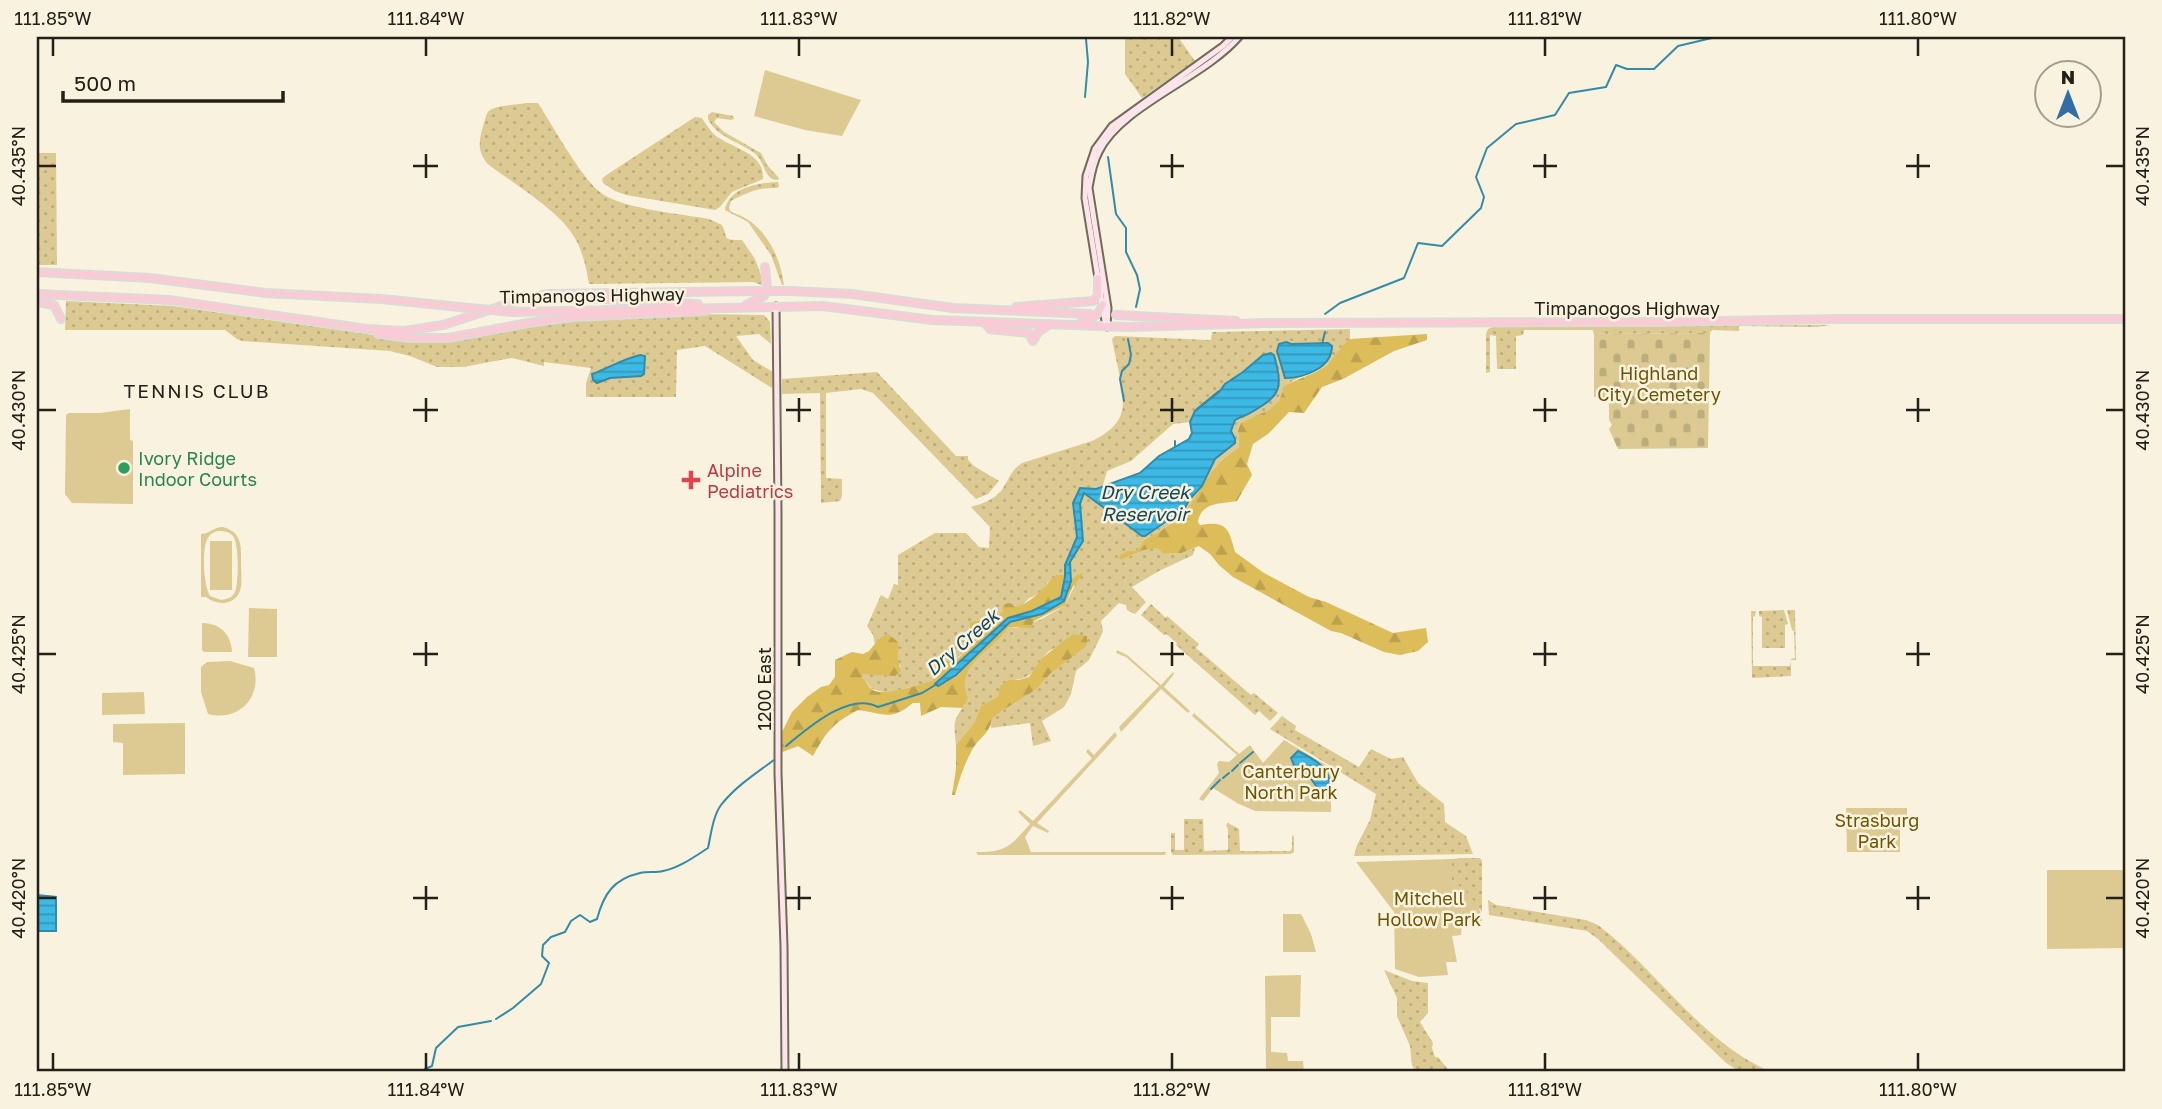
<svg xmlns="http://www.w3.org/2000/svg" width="2162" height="1109" viewBox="0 0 2162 1109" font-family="'Golos Text',sans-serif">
	<defs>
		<pattern id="grass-dots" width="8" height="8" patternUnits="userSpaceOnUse" patternTransform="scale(1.75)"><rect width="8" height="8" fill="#dcca92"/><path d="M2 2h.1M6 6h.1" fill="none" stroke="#bcad7d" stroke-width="1.8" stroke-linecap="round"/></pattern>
		<pattern id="forest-firs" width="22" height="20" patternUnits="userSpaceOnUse" patternTransform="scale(1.75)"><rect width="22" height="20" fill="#dcbd5a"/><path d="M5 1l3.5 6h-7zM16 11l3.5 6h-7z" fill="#bca24e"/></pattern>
		<pattern id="cemetery-stones" width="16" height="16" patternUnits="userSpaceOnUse" patternTransform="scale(1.75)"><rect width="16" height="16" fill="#dcca92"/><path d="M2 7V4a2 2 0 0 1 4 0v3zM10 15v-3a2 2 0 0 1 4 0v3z" fill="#bcad7d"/></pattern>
		<pattern id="water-rules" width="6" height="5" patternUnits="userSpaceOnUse" patternTransform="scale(1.75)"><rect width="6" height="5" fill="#3cb9e5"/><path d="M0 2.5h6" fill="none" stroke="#3296b9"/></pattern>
	</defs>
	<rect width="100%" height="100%" fill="#f9f2de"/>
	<g fill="url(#grass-dots)" fill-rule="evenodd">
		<polygon points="1125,37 1178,37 1195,61 1142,98 1125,74"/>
		<path d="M526 103H538C553 126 583 182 604 195 627 209 681 214 709 219L722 225C729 239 721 240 742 240L755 259 765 286 753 282 589 284C586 266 582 247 571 232 554 208 513 183 489 165 476 152 479 139 484 123 486 118 486 111 492 109 501 105 516 105 526 103Z"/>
		<path d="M712 112 733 116 734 119 731 120 717 118 714 122 724 132 761 153 767 165 779 178 778 180C763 180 766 161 753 152 737 141 717 137 708 119V115Z"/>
		<path d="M695 117 702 118C706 124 710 131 716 136 732 148 765 153 763 179L732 192 720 207 715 210 626 195 615 191 603 183 602 179 605 176Z"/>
		<polygon points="37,153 56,153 57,265 37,265"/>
		<path d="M778 182 779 186 777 188C759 187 746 193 731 201L729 208 731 212C763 221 780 254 784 285H782L771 255 748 222 725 210C729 187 759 183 778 182Z"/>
		<polygon points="66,301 173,306 415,341 582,318 694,314 764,315 770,322 771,344 759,334 736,336 753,360 773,372 772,388 705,346 677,350 676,397 586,397 586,383 591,368 544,362 544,366 512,358 463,367 437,367 410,356 390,351 242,341 237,339 225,330 65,330"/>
		<polygon points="1831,325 1816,327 1739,326 1739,331 1712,330 1710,333 1594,334 1593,330 1524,330 1523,335 1516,336 1516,369 1497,369 1496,336 1490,335 1490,372 1486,373 1486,334 1488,329 1495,326"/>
		<path d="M1350 329V339C1341 344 1337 356 1329 363 1316 374 1300 375 1290 383 1283 389 1283 394 1279 401 1272 412 1252 418 1241 423L1238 430 1239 447 1224 458 1212 471 1183 515 1162 530 1144 540 1137 551H1128L1123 559 1144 550 1157 547 1164 554 1182 553 1195 548 1193 555 1159 571 1132 587 1146 602 1135 614 1127 610 1126 605 1119 603 1101 621 1103 631 1099 640 1089 660 1076 671 1071 694 1064 707 1042 721 1051 741 1033 746 1030 723 991 728 992 719 1002 711 1037 689 1050 674 1087 646C1078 647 1067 645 1058 647 1034 653 1043 681 1009 680L998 696 981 706 974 723 956 745C954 726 952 720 965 705 965 697 962 684 964 677 971 654 997 646 1009 627L1018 628 1042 619 1065 605 1075 585 1073 578 1066 575 1047 583 1040 593 1028 599 1022 606 1003 611 997 616 970 622V628L982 635 934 680 922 684 892 692H883L872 689 862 677 864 674H873L901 667 880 638 875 645 873 635 867 626 881 595 888 599 894 584 898 585V555L935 533H966L979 547 989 548 990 527 971 507C982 504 993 500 1001 491 1009 480 1010 471 1022 463L1092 441C1105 435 1119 425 1122 411 1126 395 1115 357 1112 339L1115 336 1211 340 1212 332ZM1286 342 1291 344 1307 343 1333 349C1326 369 1305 379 1285 378L1277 351 1279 345ZM1263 355 1277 369 1280 378 1277 393 1252 412 1235 420 1231 431 1235 439V443L1215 459 1202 486 1189 500 1185 509 1177 517 1145 536 1093 489 1103 485 1107 471 1131 461 1173 424 1190 422 1195 411 1219 392 1225 384 1243 372Z"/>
		<polygon points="877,372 956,456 968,456 968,460 974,466 999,481 988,494 976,499 873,393 861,389 826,393 826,478 842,479 842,496 840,501 821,503 820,393 782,394 782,379"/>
		<polygon points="1151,604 1166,618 1167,616 1199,644 1196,648 1251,695 1254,693 1278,713 1270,721 1259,711 1255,715 1176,645 1177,643 1166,634 1164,635 1141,615"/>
		<polygon points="1784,610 1788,624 1785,625 1785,648 1762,648 1762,617 1759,616 1759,611"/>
		<polygon points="1787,610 1795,610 1796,660 1791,660 1791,676 1752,678 1751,611 1756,611 1755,616 1753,617 1753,666 1790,666 1791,659 1795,658 1794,631 1792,630"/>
		<polygon points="1282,716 1296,726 1295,730 1359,767 1371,749 1391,759 1403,757 1418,783 1444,804 1445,822 1466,836 1473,854 1354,856 1357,845 1370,820 1376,794 1270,729"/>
		<polygon points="1184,819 1203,819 1204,851 1228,850 1228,829 1226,825 1228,823 1239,829 1240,851 1290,851 1292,848 1292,835 1294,837 1294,852 1291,854 1173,855 1171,852 1171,833 1175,833 1175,850 1184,850"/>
		<polygon points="1463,858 1480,858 1482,861 1482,912 1466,892 1452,880 1452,859"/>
		<path d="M1488 900 1496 905 1586 920 1598 925C1657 970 1701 1042 1771 1072H1740L1725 1062 1598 939 1587 931 1489 915Z"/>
		<polygon points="1384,970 1412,981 1428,983 1428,1013 1420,1022 1433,1043 1432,1048 1435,1057 1438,1057 1450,1072 1416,1072 1412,1065 1410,1046 1397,1016 1397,998"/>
	</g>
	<g fill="url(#forest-firs)">
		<path d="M1427 334V340L1394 351 1343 379 1322 387 1304 413 1289 412 1268 434 1253 444 1247 464 1252 475 1237 501C1220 504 1201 502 1198 522L1200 525C1227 520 1229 529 1235 552L1264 573 1309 597 1326 602 1393 633 1426 628 1428 642 1418 651 1400 655 1384 652 1341 633 1331 631 1233 577 1219 565 1210 554 1199 546 1182 553 1164 554 1157 548 1144 550 1123 559H1119L1120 555 1128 551H1137L1144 540 1162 530 1183 515 1212 471 1224 458 1239 447 1238 430 1241 423 1269 410 1279 401 1285 386C1298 378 1314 375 1327 365 1336 357 1340 345 1350 339Z"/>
		<path d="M1081 573 1083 574 1072 588 1065 605 1034 621 1030 628 1009 627C994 651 953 664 968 698L963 708 941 707 921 716 920 703H913C890 722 884 713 858 710 832 724 827 731 813 756L798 746 780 753V736L792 712 807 697 821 687 829 685 835 677V660L852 652 863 654 869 651 880 638 888 634 898 642V661L901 671 895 676 864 674 862 677C866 681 869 688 873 690 883 697 922 684 933 680L932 675 948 660 955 661 982 636 970 628V622L997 616 1003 611 1002 607 1004 604 1010 603 1015 607C1032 604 1044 586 1056 575H1066L1073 578Z"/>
		<path d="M1073 634 1087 636V646L1050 674 1037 689 1002 711 992 719C990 734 977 739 971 752 964 765 959 780 955 795H952L956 769V745L974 723 981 706 998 696 1000 686 1009 680H1019L1029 677 1042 658Z"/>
	</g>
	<polygon fill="url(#cemetery-stones)" points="1710,333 1708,448 1618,449 1609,429 1612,425 1609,420 1609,398 1594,397 1594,334"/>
	<g fill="#dcca92" fill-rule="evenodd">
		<polygon points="765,70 861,100 842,136 805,130 754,116"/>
		<polygon points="130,409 130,440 133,441 133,504 72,503 65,494 66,415 69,413 100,413"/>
		<path d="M223 527C229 529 234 531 237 536 242 544 241 555 241 564 241 571 242 580 241 587 238 605 218 607 206 597H201V534C209 534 214 527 223 527ZM217 531C223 531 228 531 233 536 239 543 239 584 235 592 232 598 227 599 221 600L210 596C204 587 201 547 208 538 211 533 213 533 217 531Z"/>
		<rect x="210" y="541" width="22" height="49"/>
		<polygon points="249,608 277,609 277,657 248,657"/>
		<path d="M202 623C220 623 231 634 232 652H204L202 650Z"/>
		<polygon points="1117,650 1127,655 1161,685 1173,672 1174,674 1164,687 1190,711 1188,713 1161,689 1121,732 1119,727 1159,686 1126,657 1116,653"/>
		<path d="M230 661 254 668C262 698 238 722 208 714L201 692V667L207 662Z"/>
		<polygon points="144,692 145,714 102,715 102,693"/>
		<polygon points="1194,713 1239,754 1250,745 1263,763 1284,740 1331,768 1331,812 1255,811 1237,803 1213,788 1203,801 1199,799 1219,773 1217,764 1219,761 1229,762 1237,755 1192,716"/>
		<polygon points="185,723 185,774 123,775 123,743 113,742 113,724"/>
		<path d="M1115 732 1117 736 1037 823 1049 831 1048 833 1033 826 1025 837 1031 852H1166L1165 855H978L976 852C1007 852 1010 846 1030 824L1018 812 1020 810 1033 821 1092 758 1086 752 1088 749 1094 755Z"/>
		<polygon points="1846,808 1907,808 1907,827 1900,827 1900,852 1847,852"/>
		<path d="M1452 859V880C1464 890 1482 904 1482 921L1462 922 1461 935 1452 936 1457 962H1446L1448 975 1419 977 1395 969 1394 912 1356 862Z"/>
		<polygon points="2047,870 2125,870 2125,948 2047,949"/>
		<polygon points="1283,914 1301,914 1311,934 1316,952 1283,952"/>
		<polygon points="1301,975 1300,1017 1271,1017 1271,1052 1287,1053 1288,1061 1303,1061 1304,1072 1266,1072 1265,976"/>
	</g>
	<g fill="url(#water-rules)" stroke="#348ba8" stroke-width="2">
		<path d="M1286 342 1291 344 1328 343 1332 346C1332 368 1304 378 1285 378L1277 351 1279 344Z"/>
		<path d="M1271 353 1274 355C1283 388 1282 395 1250 413 1245 416 1240 417 1235 420L1231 431 1235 439V443L1215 459 1202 486 1189 500 1182 514 1170 519 1145 536H1142L1084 493 1080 504 1083 541 1070 562 1071 581 1064 601 1042 614 1010 622 956 675 938 686 935 684 1008 618 1032 611 1061 597 1065 577V565L1077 537 1073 503 1080 488 1096 489 1140 473 1159 456 1189 439 1192 433 1190 422 1195 411 1219 392 1225 384 1243 372 1263 355Z"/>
		<path d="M640 355 645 356 644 374 641 376 610 378 597 383 593 380 592 374C608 368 623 359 640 355Z"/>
		<path d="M1298 751C1312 758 1336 770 1327 789L1319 790 1309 776 1294 765 1291 758Z"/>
		<polygon points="37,895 56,897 56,931 37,931"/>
	</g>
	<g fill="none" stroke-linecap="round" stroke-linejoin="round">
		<g stroke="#348ba8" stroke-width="2">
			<polyline points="1085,97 1088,62 1086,39"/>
			<polyline points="1108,157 1116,214 1126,228 1126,252 1137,275 1140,289 1136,307"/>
			<polyline points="1325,314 1340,303 1404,278 1418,243 1442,246 1481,208 1484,197 1476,177 1487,148 1516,124 1555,115 1569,93 1606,87 1616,65 1627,69 1654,69 1678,46 1716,37"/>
			<polyline points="1322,344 1325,332"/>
			<polyline points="1124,401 1120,379 1122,371 1129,364 1131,355 1128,339"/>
			<polyline points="1197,409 1219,391"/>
			<polyline points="1175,441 1175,446"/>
			<path d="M786 746C807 729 849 691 878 707L922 693 937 684"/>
			<polyline points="1240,763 1253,752"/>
			<polyline points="1232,771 1238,765"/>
			<polyline points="1223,778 1229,773"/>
			<polyline points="1211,789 1220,780"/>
			<path d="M496 1019 513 1008 541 984 549 963 542 956 543 945 551 937 565 932 571 921 580 915 590 922 597 919C604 893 614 879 640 873 648 871 656 873 663 871 679 868 694 857 708 848 711 834 713 816 721 805 735 787 756 773 774 760"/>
			<polyline points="425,1069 432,1066 436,1048 458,1027 491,1021"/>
			<polyline points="419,1072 420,1072"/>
		</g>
		<defs>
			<g id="secondary">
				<polyline points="776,306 778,511 778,773 784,946 785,1072"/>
				<polyline points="1105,321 1085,198 1086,176 1095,149 1112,126 1223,46 1232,37"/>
				<path d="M1107 327 1108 308 1089 188C1091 176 1093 163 1099 152 1121 106 1204 78 1239 37"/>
			</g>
			<g id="primary">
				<polyline points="37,272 150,278 265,293 382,299 469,308"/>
				<polyline points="791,291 852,294 953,308 1090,314"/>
				<polyline points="37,294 169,300 367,329 404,331 443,325 520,300 548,294 754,291"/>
				<polyline points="565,297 698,304"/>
				<polyline points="37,302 54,305 61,319"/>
				<polyline points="746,305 764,296 767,288 765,267"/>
				<polyline points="1016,307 1093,301 1098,296 1098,278"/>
				<polyline points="512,312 823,306 932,320 1129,327 1266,323 1654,322 1839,319 2125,319"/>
				<polyline points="1116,315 1236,321"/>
				<polyline points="984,322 990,329 1029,333 1033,341 1038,332 1050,324"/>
				<path d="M1077 325C1090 316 1096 321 1103 304"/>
				<polyline points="378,334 410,338 449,338 528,323 573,317 705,311"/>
			</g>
		</defs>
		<use href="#secondary" stroke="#716c5a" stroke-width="9"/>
		<use href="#primary" stroke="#dcdbda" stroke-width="10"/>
		<use href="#secondary" stroke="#fce5ea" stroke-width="5"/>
		<use href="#primary" stroke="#facbd5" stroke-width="6"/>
		<defs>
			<g id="primary-bridge">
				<polyline points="754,291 791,291"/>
				<polyline points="469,308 512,312"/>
			</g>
		</defs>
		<use href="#primary-bridge" stroke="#dcdbda" stroke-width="10" stroke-linecap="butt"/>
		<use href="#primary-bridge" stroke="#facbd5" stroke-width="6"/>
	</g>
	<path fill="none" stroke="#222018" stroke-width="2.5" d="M53 38V56M426 38V56M799 38V56M1172 38V56M1545 38V56M1918 38V56M426 154V178M799 154V178M1172 154V178M1545 154V178M1918 154V178M38 166H56M413 166H438M786 166H811M1160 166H1184M1533 166H1557M1906 166H1930M2106 166H2124M426 398V422M799 398V422M1172 398V422M1545 398V422M1918 398V422M38 410H56M413 410H438M786 410H811M1160 410H1184M1533 410H1557M1906 410H1930M2106 410H2124M426 642V666M799 642V666M1172 642V666M1545 642V666M1918 642V666M38 654H56M413 654H438M786 654H811M1160 654H1184M1533 654H1557M1906 654H1930M2106 654H2124M426 886V910M799 886V910M1172 886V910M1545 886V910M1918 886V910M38 898H56M413 898H438M786 898H811M1160 898H1184M1533 898H1557M1906 898H1930M2106 898H2124M53 1053V1070M426 1053V1070M799 1053V1070M1172 1053V1070M1545 1053V1070M1918 1053V1070"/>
	<circle fill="#2e9e5b" stroke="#f9f2de" stroke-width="2.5" cx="124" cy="468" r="7"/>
	<path fill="#e0444e" stroke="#f9f2de" stroke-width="2.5" d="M687.5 469.5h7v7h7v7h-7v7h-7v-7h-7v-7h7z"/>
	<g text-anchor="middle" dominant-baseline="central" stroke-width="5" stroke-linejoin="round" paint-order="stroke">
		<g font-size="18" fill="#222018" stroke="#f9f2de">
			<text transform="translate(592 295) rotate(-1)">Timpanogos Highway</text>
			<text x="1627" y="308">Timpanogos Highway</text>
			<text transform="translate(764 689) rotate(-90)">1200 East</text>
		</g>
		<g font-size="18" fill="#6a5504" stroke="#f9f2de">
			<text x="1659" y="373">Highland<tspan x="1659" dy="21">City Cemetery</tspan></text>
			<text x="1291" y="771">Canterbury<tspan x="1291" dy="21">North Park</tspan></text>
			<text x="1877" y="820">Strasburg<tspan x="1877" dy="21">Park</tspan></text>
			<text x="1429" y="898">Mitchell<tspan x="1429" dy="21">Hollow Park</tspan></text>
		</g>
		<g font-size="18" fill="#27864d" stroke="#f9f2de" text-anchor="start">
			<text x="138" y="458">Ivory Ridge<tspan x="138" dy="21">Indoor Courts</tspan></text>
		</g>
		<g font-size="18" fill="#be3a42" stroke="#f9f2de" text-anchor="start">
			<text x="707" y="470">Alpine<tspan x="707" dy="21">Pediatrics</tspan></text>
		</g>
		<g font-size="19" letter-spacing="2" fill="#222018" stroke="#f9f2de">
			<text x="197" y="390">TENNIS CLUB</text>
		</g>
		<g font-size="19" font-style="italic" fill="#14475a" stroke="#f9f2de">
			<text x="1145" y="491">Dry Creek<tspan x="1145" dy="22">Reservoir</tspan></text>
			<text transform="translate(962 642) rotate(-41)">Dry Creek</text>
		</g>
	</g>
	<rect width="2162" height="1109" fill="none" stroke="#f9f2de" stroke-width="77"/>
	<g transform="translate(2068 94)"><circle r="33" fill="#f9f2de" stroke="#a39e8f" stroke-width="2"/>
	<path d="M0-5L12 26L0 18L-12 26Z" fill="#306ea5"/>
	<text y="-10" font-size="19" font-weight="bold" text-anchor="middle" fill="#222018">N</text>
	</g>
	<path d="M63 91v10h220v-10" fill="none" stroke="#222018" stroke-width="3.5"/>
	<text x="74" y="91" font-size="21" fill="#222018" stroke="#f9f2de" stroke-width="5" paint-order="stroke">500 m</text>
	<rect x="38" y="38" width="2086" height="1032" fill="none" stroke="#222018" stroke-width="2.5"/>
	<g font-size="18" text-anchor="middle" fill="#222018">
		<text x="53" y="25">111.85°W</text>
		<text x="426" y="25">111.84°W</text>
		<text x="799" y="25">111.83°W</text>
		<text x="1172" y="25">111.82°W</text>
		<text x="1545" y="25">111.81°W</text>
		<text x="1918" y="25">111.80°W</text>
		<text transform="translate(19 166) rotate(-90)" y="6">40.435°N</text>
		<text transform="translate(2143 166) rotate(-90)" y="6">40.435°N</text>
		<text transform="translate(19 410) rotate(-90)" y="6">40.430°N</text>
		<text transform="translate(2143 410) rotate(-90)" y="6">40.430°N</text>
		<text transform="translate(19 654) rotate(-90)" y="6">40.425°N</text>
		<text transform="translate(2143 654) rotate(-90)" y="6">40.425°N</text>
		<text transform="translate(19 898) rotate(-90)" y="6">40.420°N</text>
		<text transform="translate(2143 898) rotate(-90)" y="6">40.420°N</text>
		<text x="53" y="1096">111.85°W</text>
		<text x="426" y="1096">111.84°W</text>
		<text x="799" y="1096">111.83°W</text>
		<text x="1172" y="1096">111.82°W</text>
		<text x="1545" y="1096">111.81°W</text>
		<text x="1918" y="1096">111.80°W</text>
	</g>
</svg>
